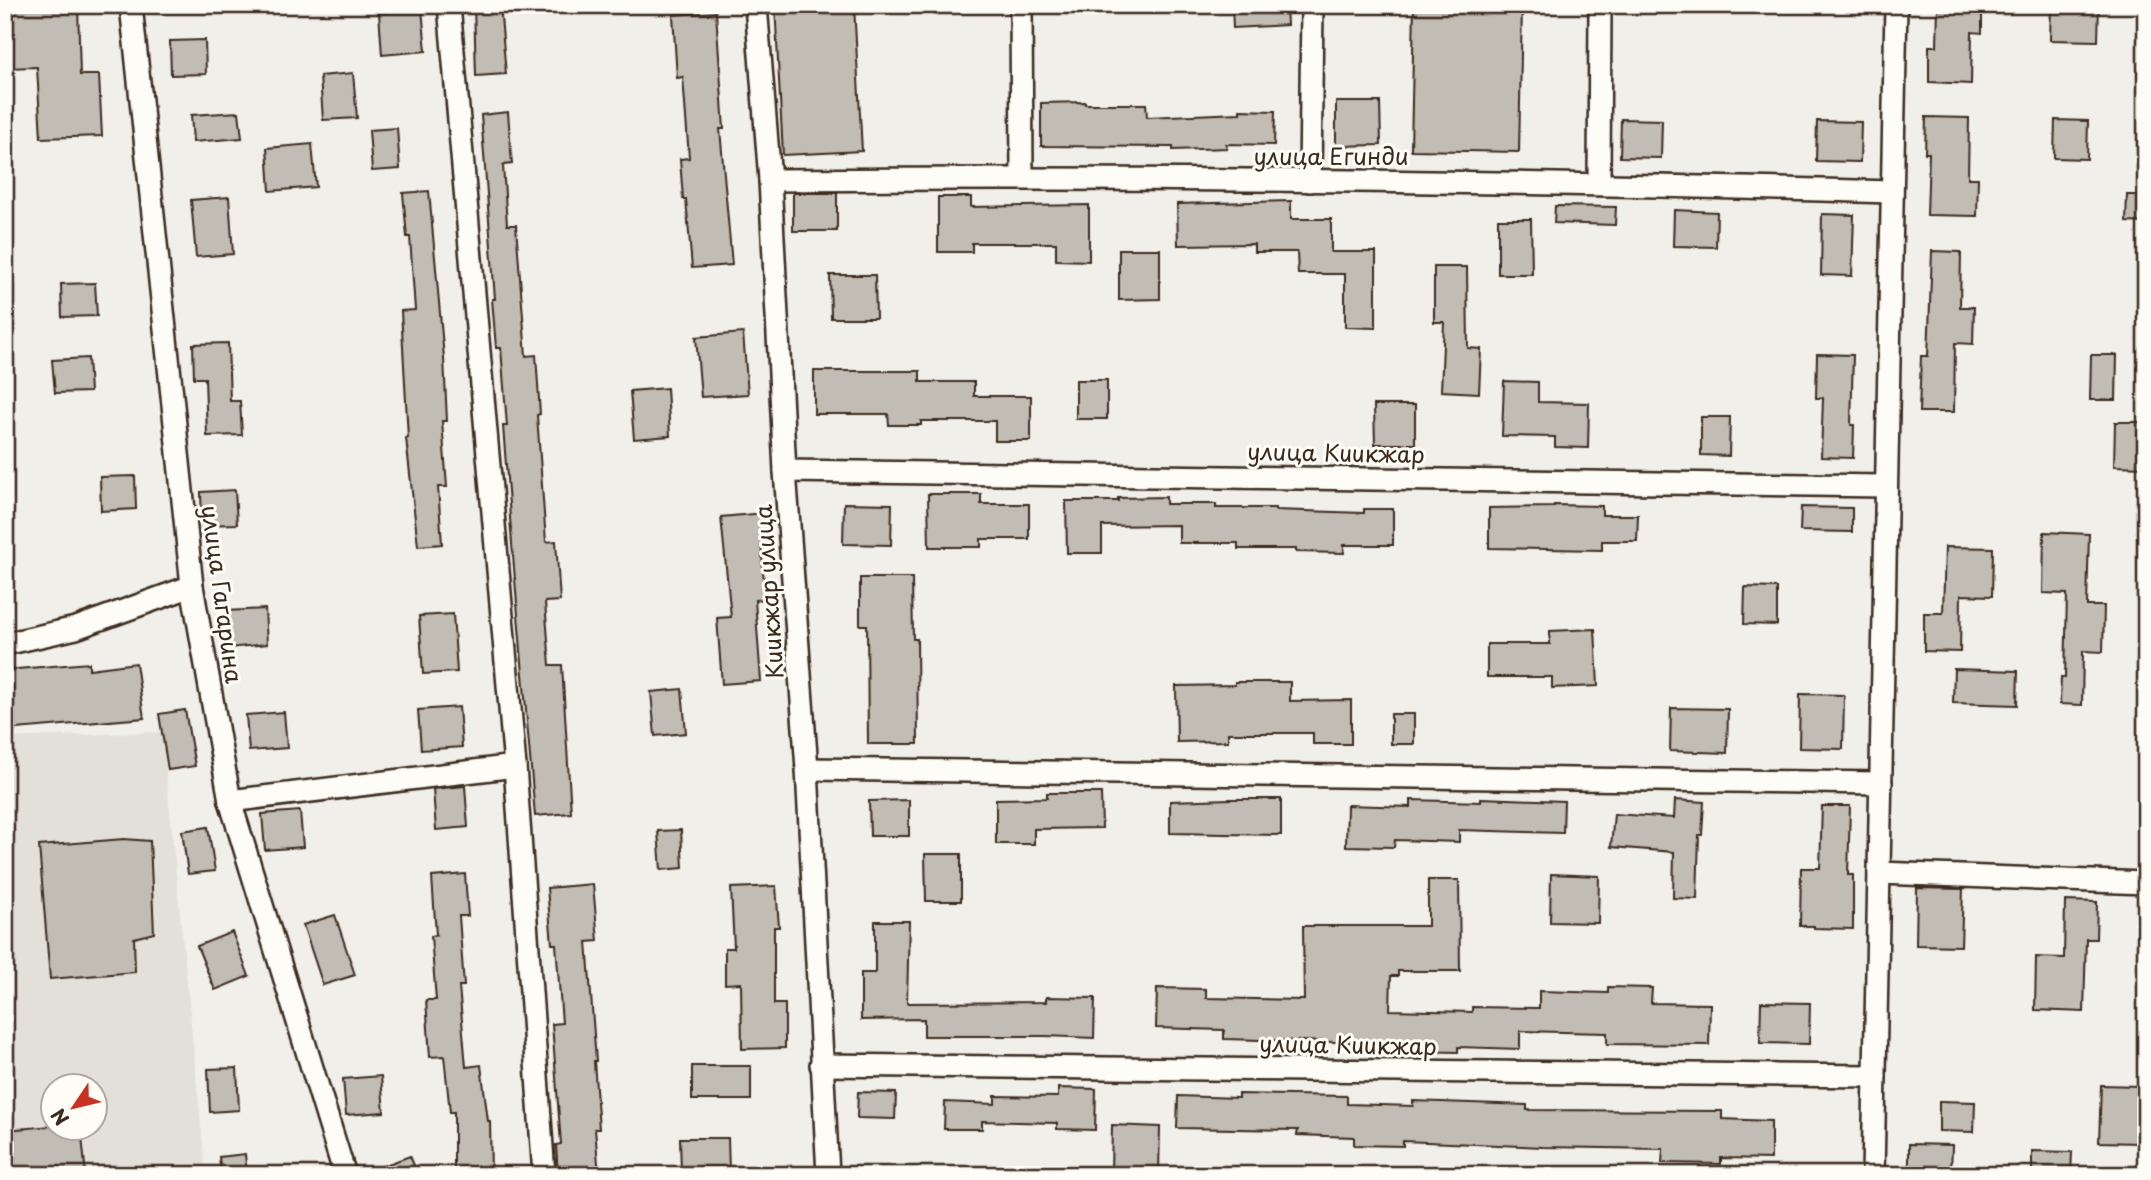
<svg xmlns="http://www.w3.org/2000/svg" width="2151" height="1180" viewBox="0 0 2151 1180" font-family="'Playpen Sans',sans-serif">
	<rect width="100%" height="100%" fill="#f1efea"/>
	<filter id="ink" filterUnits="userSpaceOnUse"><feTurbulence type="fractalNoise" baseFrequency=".0143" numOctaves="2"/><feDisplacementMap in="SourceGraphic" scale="14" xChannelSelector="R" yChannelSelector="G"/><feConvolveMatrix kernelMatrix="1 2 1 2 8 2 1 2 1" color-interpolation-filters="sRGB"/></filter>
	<g filter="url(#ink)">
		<path fill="#e3e0da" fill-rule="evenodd" d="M162 732 206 1175H5V738ZM52 1086H94V1128H52Z"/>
		<g fill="#c1bcb4" stroke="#3b2a1e" stroke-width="2">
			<polygon points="5,5 78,5 80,75 99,75 102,136 41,138 37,67 5,68"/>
			<polygon points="474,5 500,5 506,74 476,76"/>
			<polygon points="775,5 854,5 862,151 783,155"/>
			<polygon points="1232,5 1286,5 1287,25 1233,28"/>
			<polygon points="1414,5 1522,5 1519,152 1411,150"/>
			<polygon points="1938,5 1982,5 1982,33 1972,32 1971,84 1929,82 1929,46 1937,46"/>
			<polygon points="2051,5 2099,5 2098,41 2050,40"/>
			<polygon points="422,9 426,51 382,55 379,13"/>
			<polygon points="716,12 724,129 720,129 732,265 692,268 686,199 683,199 680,159 689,158 683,77 677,78 673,15"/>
			<polygon points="205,40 206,74 171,75 170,41"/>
			<polygon points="353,73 357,118 323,120 320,76"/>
			<polygon points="1085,102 1085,104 1146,104 1147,117 1240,113 1240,110 1275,111 1274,145 1226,144 1227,148 1173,150 1173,147 1041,146 1041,103"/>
			<polygon points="1336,102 1380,102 1381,145 1336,146"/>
			<polygon points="239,112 242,138 193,142 191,115"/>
			<polygon points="508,112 512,164 503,165 507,225 516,225 526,356 536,355 540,414 537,415 546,542 556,541 560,601 545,602 550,665 562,665 571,813 535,816 512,544 503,426 507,426 501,348 496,348 492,299 495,299 481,115"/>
			<polygon points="1926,117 1969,118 1968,178 1978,178 1977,216 1927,215 1929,153 1925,153"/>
			<polygon points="1621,119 1662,120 1661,158 1620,157"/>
			<polygon points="2055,120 2088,121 2087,159 2054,158"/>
			<polygon points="1817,121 1861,122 1860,162 1816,161"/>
			<polygon points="397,128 400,169 372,171 369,130"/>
			<polygon points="312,144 316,187 270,191 267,148"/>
			<polygon points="429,191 444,358 447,421 442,421 447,487 438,487 442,544 418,546 406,438 408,438 401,311 415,310 410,237 407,237 403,193"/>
			<rect x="793" y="193" width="44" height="38"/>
			<polygon points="2127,195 2146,195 2146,223 2126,222"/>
			<polygon points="229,197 233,254 196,257 191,200"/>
			<polygon points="938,197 971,197 971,207 1089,205 1089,261 1056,260 1056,243 972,243 972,252 938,252"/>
			<polygon points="1291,201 1291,219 1331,219 1331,252 1376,252 1376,328 1345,327 1345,274 1298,274 1297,252 1254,252 1254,244 1178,245 1177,204"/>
			<polygon points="1555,206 1616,207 1615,225 1554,223"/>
			<polygon points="1674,210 1717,212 1716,247 1673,246"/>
			<polygon points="1822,214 1854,215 1852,276 1821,275"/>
			<polygon points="1498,219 1531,219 1532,274 1498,274"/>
			<polygon points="1119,249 1160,249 1160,299 1119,300"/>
			<polygon points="1932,251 1961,252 1960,307 1974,307 1973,344 1955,343 1954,412 1919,412 1921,356 1928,356"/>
			<polygon points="1434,267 1467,267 1468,348 1481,349 1479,393 1441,391 1444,322 1434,322"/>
			<polygon points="830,275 875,275 876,318 831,318"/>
			<polygon points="95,283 97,316 62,317 61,284"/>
			<polygon points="743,333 748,394 701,397 696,337"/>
			<polygon points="228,343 230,401 240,401 242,435 207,436 205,378 194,378 193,344"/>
			<polygon points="1817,354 1853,355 1851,425 1854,425 1853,458 1821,457 1823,398 1816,398"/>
			<polygon points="2091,355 2117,355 2116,400 2090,400"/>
			<polygon points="88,358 90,392 55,393 52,360"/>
			<polygon points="814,371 920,371 920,382 974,382 974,396 1031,396 1031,441 995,441 995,421 921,421 921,425 889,425 888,414 814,414"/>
			<rect x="1076" y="380" width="31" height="39"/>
			<polygon points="1504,381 1538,382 1538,402 1589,403 1588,448 1555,447 1555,437 1502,436"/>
			<polygon points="667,388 670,436 634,439 630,391"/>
			<polygon points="1374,405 1415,405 1415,444 1375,444"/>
			<polygon points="1701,417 1730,417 1729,456 1701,455"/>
			<polygon points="2115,422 2146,422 2146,467 2114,466"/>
			<polygon points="135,476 136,509 101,511 100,477"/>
			<polygon points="235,490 237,524 202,525 201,492"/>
			<polygon points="928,494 981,494 981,504 1029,504 1029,539 981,539 981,547 929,547"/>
			<polygon points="1166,497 1166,504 1216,504 1216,508 1275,508 1275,510 1364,513 1364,509 1393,509 1393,545 1344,545 1344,553 1296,552 1296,549 1238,549 1238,543 1179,543 1179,525 1102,526 1102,553 1067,553 1066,501 1118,501 1118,498"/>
			<polygon points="844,503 892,504 891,545 843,544"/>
			<polygon points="1554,505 1602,506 1602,515 1638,515 1637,541 1602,541 1602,550 1489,548 1489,508 1554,507"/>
			<polygon points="1801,507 1852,508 1852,532 1800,531"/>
			<polygon points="765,513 767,540 761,540 765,599 755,600 761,681 722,684 717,618 731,617 721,517"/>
			<polygon points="2044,532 2089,534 2087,606 2104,606 2103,652 2083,651 2082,705 2060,704 2061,677 2065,678 2067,594 2043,593"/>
			<polygon points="1945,547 1993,548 1992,596 1961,595 1960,652 1924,651 1924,613 1943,613"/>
			<polygon points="860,578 912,578 913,639 917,639 918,744 868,744 867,625 860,625"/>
			<polygon points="1745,587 1777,588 1777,625 1744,624"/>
			<polygon points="265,609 267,644 229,648 226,611"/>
			<polygon points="453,614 457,672 423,674 419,616"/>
			<polygon points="1595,629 1598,686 1552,688 1552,677 1487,677 1487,644 1550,644 1550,631"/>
			<polygon points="89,663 89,669 136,663 144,718 5,730 5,670"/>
			<polygon points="1954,669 2018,671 2017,705 1953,703"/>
			<polygon points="1235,682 1290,682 1290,701 1351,700 1351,744 1313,744 1313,733 1228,733 1228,741 1177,742 1176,686 1235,685"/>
			<polygon points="682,689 686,733 655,736 651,692"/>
			<polygon points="1800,694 1844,695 1843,749 1799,748"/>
			<polygon points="459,707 462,747 421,750 418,710"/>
			<polygon points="1671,708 1728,709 1727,753 1670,751"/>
			<polygon points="185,710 195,766 168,770 159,714"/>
			<polygon points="284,712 287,748 249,751 246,715"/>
			<rect x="1391" y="714" width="23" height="30"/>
			<polygon points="465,786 468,827 436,830 433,789"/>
			<polygon points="1047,793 1101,793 1102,828 1034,829 1034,844 996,844 996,799 1047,798"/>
			<polygon points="1481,798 1564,801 1563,833 1459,830 1459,842 1395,840 1394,847 1346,846 1347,805 1411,807 1411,800 1481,802"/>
			<polygon points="1231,799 1281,799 1281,835 1170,833 1170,801"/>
			<polygon points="909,800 909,836 870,836 869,801"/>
			<polygon points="1675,800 1704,802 1702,835 1699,835 1697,899 1673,898 1674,852 1611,847 1614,814 1674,818"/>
			<polygon points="1822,806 1850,806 1848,875 1853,875 1853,929 1814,928 1814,926 1800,926 1801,868 1820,868"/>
			<polygon points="300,811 303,847 265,850 262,814"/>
			<polygon points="208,827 215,871 188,874 182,831"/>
			<polygon points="681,830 683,868 661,870 658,831"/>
			<polygon points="124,839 150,841 154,933 134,938 135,972 50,979 39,846"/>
			<polygon points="925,854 961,854 961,901 926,901"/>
			<polygon points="465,874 468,916 459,916 464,986 459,986 466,1067 481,1065 488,1121 490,1121 491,1175 454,1175 454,1112 450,1112 444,1056 430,1057 426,1000 436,1000 431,936 436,935 432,877"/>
			<polygon points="1551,874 1599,876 1598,923 1550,922"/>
			<polygon points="1428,880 1459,880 1460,971 1398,971 1398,976 1391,976 1390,1010 1472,1012 1472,1007 1539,1008 1539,991 1608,993 1608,987 1652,988 1651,1003 1710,1004 1709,1045 1607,1044 1607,1033 1520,1031 1520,1049 1458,1047 1458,1052 1409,1051 1409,1044 1224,1039 1224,1030 1156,1028 1157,988 1206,989 1206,998 1304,1000 1303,926 1428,926"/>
			<polygon points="593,884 598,941 587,942 596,1061 594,1061 599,1129 595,1129 599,1175 558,1175 556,1145 561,1144 552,1024 562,1023 556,944 552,944 547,888"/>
			<polygon points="776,886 779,927 774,927 774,1004 785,1004 785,1048 742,1049 741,983 725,984 725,948 734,948 731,888"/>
			<polygon points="1917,888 1963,889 1961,946 1916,945"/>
			<polygon points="2065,901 2097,902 2096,939 2086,939 2084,1012 2035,1010 2036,957 2064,958"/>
			<polygon points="335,915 355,975 323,985 303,925"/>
			<polygon points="875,921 909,921 907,1003 1046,1002 1046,997 1095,998 1094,1038 1045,1036 924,1036 924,1019 861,1020 861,973 875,973"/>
			<polygon points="232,932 249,976 215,990 197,946"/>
			<polygon points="1761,1002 1810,1003 1809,1044 1760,1043"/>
			<rect x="692" y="1066" width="59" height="34"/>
			<polygon points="237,1068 239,1110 210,1112 208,1069"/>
			<polygon points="381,1076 384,1112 346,1115 343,1079"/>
			<polygon points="2101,1085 2139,1086 2138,1143 2099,1142"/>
			<polygon points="1058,1088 1096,1089 1095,1130 1057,1129 1057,1123 982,1121 982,1129 944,1129 945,1102 995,1104 995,1096 1058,1097"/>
			<polygon points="858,1092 896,1093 895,1119 857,1118"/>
			<polygon points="1238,1094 1347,1096 1347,1104 1413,1106 1413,1101 1527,1105 1527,1110 1722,1111 1722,1119 1771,1121 1771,1159 1721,1158 1721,1164 1662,1163 1663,1149 1543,1147 1403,1141 1403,1146 1354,1145 1354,1137 1297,1135 1298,1130 1177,1128 1178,1096 1238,1098"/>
			<polygon points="1939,1101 1975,1102 1974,1132 1939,1131"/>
			<polygon points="1112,1125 1160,1127 1159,1174 1111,1173"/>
			<polygon points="52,1126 52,1128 81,1128 86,1175 5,1175 5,1130"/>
			<polygon points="680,1138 728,1138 729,1172 681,1172"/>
			<polygon points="1909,1144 1952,1145 1951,1175 1909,1175"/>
			<polygon points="2032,1151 2072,1152 2071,1175 2032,1175"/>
			<polygon points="245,1154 247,1175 221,1175 219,1157"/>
			<polygon points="410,1156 418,1175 364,1175 363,1173"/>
		</g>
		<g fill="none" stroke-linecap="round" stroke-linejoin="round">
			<defs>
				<g id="minor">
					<polyline points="131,5 192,586 230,801 345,1175"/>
					<polyline points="449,5 515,766 544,1175"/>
					<polyline points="756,5 770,180 785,471 807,769 828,1175"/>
					<polyline points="1021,5 1022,178"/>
					<path d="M770 180C1144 177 1518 181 1892 192"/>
					<polyline points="1310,181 1312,5"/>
					<polyline points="1599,183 1600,5"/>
					<polyline points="785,471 1886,486"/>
					<polyline points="5,644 76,628 192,586"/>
					<polyline points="807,769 1881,783"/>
					<polyline points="230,801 515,766"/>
					<polyline points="1879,873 2146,883"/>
					<polyline points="821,1065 1875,1076"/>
					<polyline points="1873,1175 1896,5"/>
				</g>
			</defs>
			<use href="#minor" stroke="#3b2a1e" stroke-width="26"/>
			<use href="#minor" stroke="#fdfcf7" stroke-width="21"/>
		</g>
	</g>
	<g text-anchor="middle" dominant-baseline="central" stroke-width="6" stroke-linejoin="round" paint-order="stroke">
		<g font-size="23" fill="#3b2a1e" stroke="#fdfcf7">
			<text x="1331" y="155">улица Егинди</text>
			<text transform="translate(1336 452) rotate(1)">улица Киикжар</text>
			<text transform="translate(768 592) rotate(-94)">Киикжар улица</text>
			<text transform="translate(223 594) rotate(82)">улица Гагарина</text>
			<text transform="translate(1348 1044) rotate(1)">улица Киикжар</text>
		</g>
	</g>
	<rect width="2151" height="1180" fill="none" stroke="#fdfcf7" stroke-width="28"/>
	<rect x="14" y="14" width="2123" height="1152" fill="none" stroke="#3b2a1e" stroke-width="2.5" filter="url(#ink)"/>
	<g transform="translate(74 1107) rotate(235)"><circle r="33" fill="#fdfcf7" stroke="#afa8a0" stroke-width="2"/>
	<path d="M0-5L12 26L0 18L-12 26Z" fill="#c8321e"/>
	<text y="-10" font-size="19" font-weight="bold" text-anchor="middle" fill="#3b2a1e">N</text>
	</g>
</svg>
